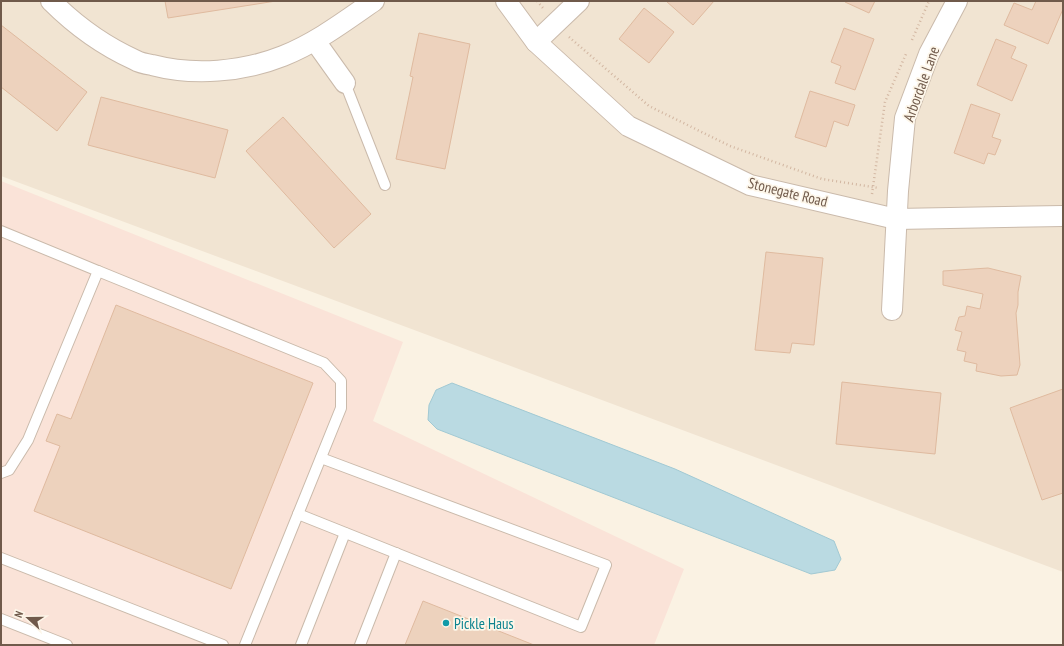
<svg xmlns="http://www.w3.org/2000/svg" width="1064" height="646" viewBox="0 0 1064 646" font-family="'PT Sans Narrow',sans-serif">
	<rect width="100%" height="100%" fill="#faf2e3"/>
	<polygon fill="#f1e4d2" points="1,1 1063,1 1063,572 1,176"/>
	<polygon fill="#fae3d8" points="1,181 403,342 373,421 684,569 654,645 1,645"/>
	<polygon fill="#badae2" stroke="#a1c9d3" points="452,383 675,469 834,541 841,559 835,570 811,574 437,429 428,420 429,405 436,390"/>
	<g fill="#edd2bd" stroke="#dfba9f">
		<polygon points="165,1 276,1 168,18"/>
		<polygon points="666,1 714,1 693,25"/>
		<polygon points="845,1 875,1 869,13 845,2"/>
		<polygon points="1036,1 1063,1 1063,9 1048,44 1004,25 1014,3 1032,10"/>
		<polygon points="644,8 674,32 649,63 619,39"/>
		<polygon points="1,25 87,92 57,131 1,87"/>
		<polygon points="844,28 874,39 855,90 835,83 841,66 831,62"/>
		<polygon points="419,33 470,44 445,169 396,159 413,77 410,76"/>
		<polygon points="996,39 1016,47 1011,58 1027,65 1012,101 977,85"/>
		<polygon points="810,91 855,105 848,126 834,121 826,147 795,137"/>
		<polygon points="101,97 228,130 215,178 88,145"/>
		<polygon points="971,104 1000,114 992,137 1001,140 995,155 988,153 984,164 954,153"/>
		<polygon points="283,117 371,214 334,248 246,151"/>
		<polygon points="766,252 823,258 814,345 792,343 790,353 755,350"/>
		<polygon points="988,268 1021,276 1018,292 1018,305 1016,313 1020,365 1017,375 1001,376 976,371 977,364 964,361 966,352 957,350 962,332 955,330 959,317 965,316 967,306 980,309 983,294 943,285 943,271"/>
		<polygon points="116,305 313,383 231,589 34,511 60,446 46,441 57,414 71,419"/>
		<polygon points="842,382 941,393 935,454 836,444"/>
		<polygon points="1063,389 1063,493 1042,500 1010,408"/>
		<polygon points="423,601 534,645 405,645"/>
	</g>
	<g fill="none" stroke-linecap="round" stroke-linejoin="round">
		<defs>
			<g id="lane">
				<polyline points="345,83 385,185"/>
				<polyline points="1,231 98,271 28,440 9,470 1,473"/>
				<polyline points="98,271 324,363 341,381 341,408 245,645"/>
				<polyline points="298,514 581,627 606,565 321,458"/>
				<polyline points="1,558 223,645"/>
				<polyline points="1,619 67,645"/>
				<polyline points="301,645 345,533"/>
				<polyline points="360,645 396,553"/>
			</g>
			<g id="street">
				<path d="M51 1C75 25 104 46 135 60 140 63 146 64 152 65 194 76 243 72 283 56 316 43 345 21 374 1"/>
				<polyline points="506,1 536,42 628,126 750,185 896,219 1063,216"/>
				<polyline points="315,41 345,83"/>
				<polyline points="536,42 579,1"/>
				<polyline points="892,310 898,191 905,118 929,54 957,1"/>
			</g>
		</defs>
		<use href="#lane" stroke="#cabaab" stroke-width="12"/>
		<use href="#street" stroke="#cabaab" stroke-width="22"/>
		<g stroke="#d2b6a1" stroke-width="2.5" stroke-dasharray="1 3" stroke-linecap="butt">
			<polyline points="537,1 543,8"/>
			<polyline points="569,37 649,106 730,146 822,179 879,188"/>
			<polyline points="912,40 929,1"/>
			<polyline points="872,194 885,102 906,54"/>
		</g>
		<use href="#lane" stroke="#fff" stroke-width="10"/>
		<use href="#street" stroke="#fff" stroke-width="20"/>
	</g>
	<circle fill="#0f9aa8" stroke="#fdf6e9" stroke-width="1.5" cx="446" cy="623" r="4"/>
	<g text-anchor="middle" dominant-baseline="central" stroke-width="3.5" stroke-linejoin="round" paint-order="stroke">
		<g font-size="15" fill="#705a4b" stroke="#fdf6e9">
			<text transform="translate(921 84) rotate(-70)">Arbordale Lane</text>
			<text transform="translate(788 192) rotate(14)">Stonegate Road</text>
		</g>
		<g font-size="15" fill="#0d838f" stroke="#fdf6e9" text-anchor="start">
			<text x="454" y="623">Pickle Haus</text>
		</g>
	</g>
	<rect width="1064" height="646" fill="none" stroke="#705a4b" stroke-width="4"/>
	<g transform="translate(28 618) rotate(291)" stroke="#fdf6e9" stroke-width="3" paint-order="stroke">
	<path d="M0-3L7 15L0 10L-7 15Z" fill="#705a4b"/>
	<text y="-6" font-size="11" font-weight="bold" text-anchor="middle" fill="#705a4b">N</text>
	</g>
</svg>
